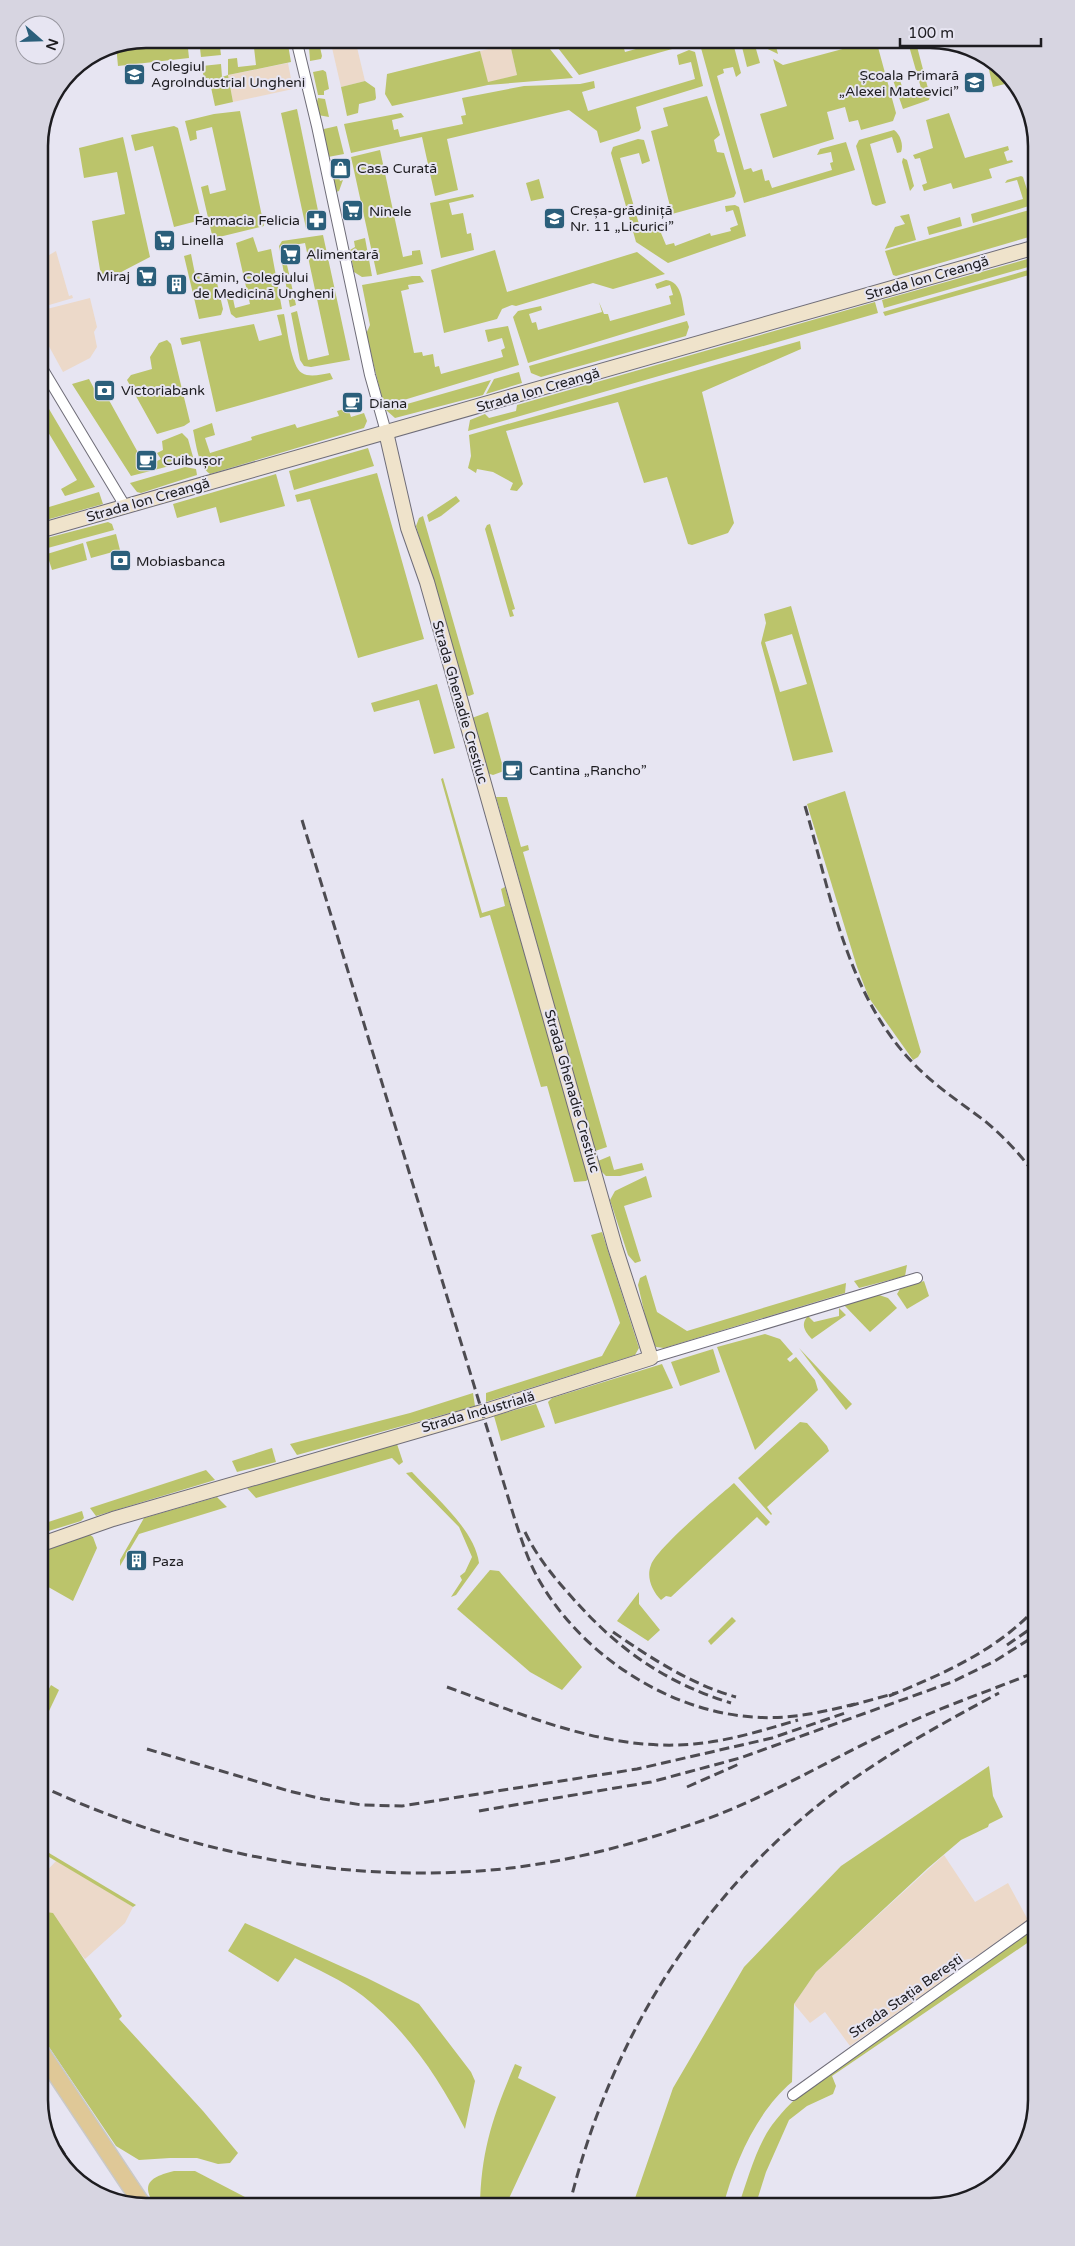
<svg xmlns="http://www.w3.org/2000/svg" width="1075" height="2246" viewBox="0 0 1075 2246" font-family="'Varela Round',sans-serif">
	<rect width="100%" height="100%" fill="#e7e5f2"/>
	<g fill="#ecd9c9">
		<polygon points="330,39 355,39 365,81 341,87"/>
		<polygon points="510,44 517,75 487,83 480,51"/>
		<polygon points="288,63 293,89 233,102 228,75"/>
		<polygon points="56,251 69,296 72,295 73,298 39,308 39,261"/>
		<polygon points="90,298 97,327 94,332 97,347 90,358 63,372 39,328 39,311"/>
		<polygon points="944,1855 975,1902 1008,1883 1028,1920 974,1958 959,1961 952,1966 949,1976 850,2046 825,2012 810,2023 794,2004 816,1972"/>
		<polygon points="57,1860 133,1907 125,1923 85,1959 71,1942 39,1910 39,1879"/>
	</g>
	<g fill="#bbc46b" fill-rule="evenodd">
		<polygon points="146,39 187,39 189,58 118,66 116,45"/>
		<polygon points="199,39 219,39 221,55 201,57"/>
		<polygon points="253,39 287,39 291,62 228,75 233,102 215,106 209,78 204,79 202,66 221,64 222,77 228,75 228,59 237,58 238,67 256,65"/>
		<polygon points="527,39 542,39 573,78 488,85 392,106 385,94 387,74 480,51 488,82 517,75 510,44"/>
		<polygon points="551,39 621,39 625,52 672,39 708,39 579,75"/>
		<polygon points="747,39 774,39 778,54"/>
		<polygon points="907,39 915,39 930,96 929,100 903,109 893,80 899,77 904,93 921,88"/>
		<polygon points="729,40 733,43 741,73 736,77 733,67 723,69 724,73 717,76 744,170 751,168 753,172 762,169 765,181 769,180 772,188 832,170 830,163 833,162 831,152 817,155 820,149 846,142 855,170 744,203 701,48"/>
		<polygon points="876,40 896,113 893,121 861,130 858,120 849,122 845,107 827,112 834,139 773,158 760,114 787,106 773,59 783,65"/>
		<polygon points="319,43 322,56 321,59 310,61 309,46"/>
		<polygon points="741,43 756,49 760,63 747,67"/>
		<polygon points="689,50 695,52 703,86 636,107 641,128 639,131 600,143 597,131 569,110 447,139 458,190 435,196 422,137 351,153 344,124 401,113 404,117 392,120 394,130 398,129 400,137 463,124 461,116 466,115 462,98 524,86 580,84 594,81 595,88 582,92 588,111 695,79 691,62 679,65 677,55"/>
		<polygon points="999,67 1005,84 993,87 989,70"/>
		<polygon points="323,70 326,72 329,89 324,91 324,95 318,95 313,72"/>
		<polygon points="365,81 375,88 376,98 375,100 359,104 358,113 347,116 341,87"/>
		<polygon points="707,96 720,135 714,140 717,152 724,153 736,193 734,197 672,214 651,131 668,126 663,108"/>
		<polygon points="318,98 325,99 329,117 318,115 316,105"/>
		<polygon points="297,109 321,225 306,228 281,113"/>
		<polygon points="240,111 264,226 215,238 212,235 201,187 208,185 210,194 226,190 212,127 196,131 197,139 190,141 185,121 214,114"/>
		<polygon points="949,113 965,158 1008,146 1009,150 1004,152 1007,161 1012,160 1013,162 989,169 992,178 953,189 951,183 924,191 922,185 927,183 920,158 915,159 913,155 933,148 926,120"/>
		<polygon points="174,126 178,128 201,220 174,227 153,146 135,151 131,135"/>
		<polygon points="337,126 344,154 328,157 322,133 324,129"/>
		<path d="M894 130C900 134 904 145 901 152L897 153 892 137 870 144 886 203 876 206 872 204 856 146 859 140Z"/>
		<polygon points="123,137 150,257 102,282 92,221 125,214 117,172 84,178 79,148"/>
		<polygon points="638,139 644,140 650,161 642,164 639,153 620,158 641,231 660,226 665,229 661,233 666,245 674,243 675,246 710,233 711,236 731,231 730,228 738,225 733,210 726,212 725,206 735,205 739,207 746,236 668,263 636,242 611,153 613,147"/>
		<polygon points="380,150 403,257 412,255 412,251 420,250 423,264 377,275 351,157"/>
		<polygon points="903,158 907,160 914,186 910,191 902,162"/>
		<polygon points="335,162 340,181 343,180 339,191 336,192 329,163"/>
		<polygon points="1021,176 1023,177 1032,205 973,223 971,214 1023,199 1017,180 1005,183 1007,180"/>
		<polygon points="539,179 544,198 531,201 526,183"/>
		<polygon points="473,194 474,197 449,203 452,215 463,213 467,234 471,233 474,250 441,258 430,203"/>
		<polygon points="1033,209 1036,221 1036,235 896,276 893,275 885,251"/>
		<polygon points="909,214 916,240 885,249 895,227 905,224 900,216"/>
		<polygon points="960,217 962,226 929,235 927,227"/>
		<polygon points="323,235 350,360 311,367 304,366 300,360 291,313 297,311 308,360 329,355 305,243 283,247 296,305 290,307 279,246 282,241"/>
		<polygon points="253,237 258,252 271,249 282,309 236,318 231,314 227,299 232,294 235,308 250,304 236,243"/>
		<polygon points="365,238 372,276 362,277 354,272 350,250 355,247 354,241"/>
		<polygon points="495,250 507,292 637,252 665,274 613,289 593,283 516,306 512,305 502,309 497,319 444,333 431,270"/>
		<polygon points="191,254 195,274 199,273 200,280 207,279 206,275 215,274 223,309 221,315 199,319 184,256"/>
		<polygon points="1031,258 1033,259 1035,265 884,308 882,300"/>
		<polygon points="1035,268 1036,273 885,316 883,312"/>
		<polygon points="412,276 420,276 424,282 408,285 409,289 401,291 414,353 422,352 423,356 433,354 435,367 439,366 441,374 503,357 501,350 505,348 502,338 488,342 485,330 508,326 519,365 384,406 366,334 370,325 362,285"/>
		<path d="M666 280C682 282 682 301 685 315L528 363 513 317 518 311 541 306 542 310 529 314 532 323 536 322 538 330 602 312 599 302 604 314H608L610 321 671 304 669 296 673 295 670 285 657 289 655 284Z"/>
		<polygon points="875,302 878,313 468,431 470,420 485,414 489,418 516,411 517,405"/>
		<path d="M284 314C287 327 291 367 302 373 310 378 322 374 330 373L333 379 216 412 200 341 182 345 180 338 254 324 259 341 282 335 277 315Z"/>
		<polygon points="687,321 689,327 686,336 541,377 531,373 529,366"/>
		<polygon points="167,340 171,344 190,422 184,426 157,434 127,380 131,375 152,369 150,357 159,343"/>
		<polygon points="800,341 801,349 702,392 734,523 728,533 692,545 688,544 667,477 644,483 618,402 506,431 523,484 517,491 510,490 513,483 493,472 477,469 476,473 468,468 471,456 469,435"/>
		<polygon points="519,372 522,383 486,394 494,379"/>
		<polygon points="89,379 98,396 105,393 146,467 161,459 157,453 163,450 162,441 182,433 188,439 195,464 185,462 131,476 72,384"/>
		<polygon points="491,380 483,395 395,418 386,410"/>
		<polygon points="39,392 95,487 65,496 61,489 77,480 39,417"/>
		<path d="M348 408 351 417 364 413 367 421 364 428 210 474C198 466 196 443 193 430L212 423 215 435 205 438 210 453 252 440 251 437 295 424 297 428 339 416 337 411Z"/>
		<polygon points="368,448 374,466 294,490 289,471"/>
		<polygon points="185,467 196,469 197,475 141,493 137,492 130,483"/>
		<polygon points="377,473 424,639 358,658 310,499 297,502 295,495"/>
		<polygon points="276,474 285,506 220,523 216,507 177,518 173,504"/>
		<polygon points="99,492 103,504 39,522 39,510"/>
		<polygon points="456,496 460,501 441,516 429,522 427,515"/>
		<polygon points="423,516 474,694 469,696 465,695 416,526 419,518"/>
		<polygon points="108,522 112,524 114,530 44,549 44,540 47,538"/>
		<polygon points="490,524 515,609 512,610 514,616 510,617 485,529 487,525"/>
		<polygon points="116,534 120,550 91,558 86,542"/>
		<polygon points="83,543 87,560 52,570 47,554"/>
		<path d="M791 606 833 752 793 761 761 643 766 623 764 614ZM792 634 807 684 780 692 765 642Z"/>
		<polygon points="437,684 455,748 434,754 419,700 374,712 371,703"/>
		<polygon points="488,712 504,771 493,775 487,773 472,718"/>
		<polygon points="443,778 482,913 505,906 501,889 505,887 590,1178 586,1181 574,1182 547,1086 541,1087 490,915 480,918 441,779"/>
		<polygon points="845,791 921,1052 918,1057 913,1060 869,998 857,967 807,804"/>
		<polygon points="496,797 507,797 521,847 528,845 529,850 523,852 607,1147 595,1151"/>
		<polygon points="610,1156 614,1170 642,1163 644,1170 620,1176 606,1176 601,1171 598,1161"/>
		<polygon points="646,1176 652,1197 624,1206 641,1261 635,1263 628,1255 610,1200 615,1191"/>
		<polygon points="602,1232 639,1348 635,1355 486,1402 486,1393 602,1356 620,1323 591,1235"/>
		<polygon points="907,1265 905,1276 859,1288 854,1281"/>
		<polygon points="646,1275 657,1312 687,1331 846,1283 845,1293 664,1348 656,1347 651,1341 638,1285 640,1278"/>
		<polygon points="924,1281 929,1296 907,1309 897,1294 900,1289"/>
		<polygon points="879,1295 888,1298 897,1308 870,1332 843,1304"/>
		<path d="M839 1308 846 1315 812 1339C805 1332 800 1324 808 1316L814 1322 839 1316Z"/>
		<polygon points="765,1334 780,1339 793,1354 787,1359 790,1362 796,1357 815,1380 818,1390 755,1450 717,1347"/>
		<polygon points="799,1348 852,1404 846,1410"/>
		<polygon points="713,1349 720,1372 680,1386 671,1362"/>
		<polygon points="662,1364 673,1388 555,1424 548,1402 552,1398"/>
		<polygon points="473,1393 475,1406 297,1455 290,1444 410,1413"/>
		<polygon points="536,1404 545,1427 501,1441 494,1416"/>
		<polygon points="800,1422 807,1423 827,1446 829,1451 767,1507 772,1514 771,1515 738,1478"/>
		<polygon points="397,1444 403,1462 399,1465 392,1458 256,1498 247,1488"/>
		<polygon points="272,1448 276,1462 237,1472 232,1461"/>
		<polygon points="206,1470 215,1480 96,1516 90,1508"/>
		<path d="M412 1472C434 1496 475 1530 479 1563L456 1595 451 1597 462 1580 460 1576 465 1572 472 1557 459 1527 406 1473Z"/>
		<path d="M734 1483 770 1522 766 1526 757 1517 671 1597 666 1596 661 1600C652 1591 646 1577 651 1565 657 1548 717 1498 734 1483Z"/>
		<polygon points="217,1497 227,1507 139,1534 120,1566 120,1560 144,1518"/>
		<polygon points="82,1511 84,1518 81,1521 39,1534 39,1525"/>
		<polygon points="89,1534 93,1537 97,1548 73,1601 43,1584 39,1592 39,1555 54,1545"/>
		<polygon points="490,1570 499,1571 582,1667 562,1690 530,1672 457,1609"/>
		<polygon points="639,1592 639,1604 660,1630 648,1641 617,1621"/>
		<polygon points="732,1617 736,1621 711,1645 708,1641"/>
		<polygon points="51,1685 59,1690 39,1732 39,1707"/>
		<path d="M989 1766 993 1796 1003 1817 989 1824 988 1827 961 1840 928 1868 816 1972 794 2004 792 2082C757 2111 734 2164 723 2207H632L673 2088 744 1967 841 1866Z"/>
		<polygon points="39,1847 136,1905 133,1907 39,1851"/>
		<polygon points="39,1910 42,1914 46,1912 53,1913 122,2016 119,2019 203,2111 238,2153 230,2163 218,2164 197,2158 170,2158 139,2160 116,2146 49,2047 39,2028"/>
		<path d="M245 1923 367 1978 419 2004 471 2072 475 2081 465 2129C440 2080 407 2030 363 1996 342 1980 318 1970 295 1958L278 1982 228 1951Z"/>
		<path d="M1036 1928V1937L832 2076 836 2086 833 2094 807 2106 789 2120 766 2172 755 2207H738C747 2182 756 2147 772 2125 784 2109 798 2096 812 2083Z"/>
		<path d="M515 2064 522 2067 518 2078 556 2097 505 2207H480C481 2150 493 2116 515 2064Z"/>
		<path d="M174 2171H195L264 2207H156C139 2183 151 2177 174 2171Z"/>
	</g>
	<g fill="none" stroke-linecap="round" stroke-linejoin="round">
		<defs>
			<g id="street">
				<polyline points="296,39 317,126 370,375 386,432"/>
				<polyline points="39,363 125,506"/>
				<polyline points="651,1358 917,1278"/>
				<polyline points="793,2095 1036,1921"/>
			</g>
			<g id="secondary">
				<polyline points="39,531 1036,247"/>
				<polyline points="39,1545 113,1519 482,1412 651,1358 615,1247 427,582 408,528 386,432"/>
			</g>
			<polyline id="primary" points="39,2049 144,2207"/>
		</defs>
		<use href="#street" stroke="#6f6d78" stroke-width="12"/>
		<use href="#secondary" stroke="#6f6d78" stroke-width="16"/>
		<use href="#primary" stroke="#c9c9c9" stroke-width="19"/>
		<use href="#street" stroke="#fff" stroke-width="10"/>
		<use href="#secondary" stroke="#efe3cb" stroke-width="14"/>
		<use href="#primary" stroke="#dfc897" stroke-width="16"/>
		<g stroke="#4d4b51" stroke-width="3" stroke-dasharray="10 5" stroke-linecap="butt">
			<path d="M805 806C831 896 847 995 914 1064 935 1086 961 1103 985 1121 1004 1137 1022 1156 1036 1176"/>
			<path d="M302 820 515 1520C522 1541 528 1561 539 1580 581 1654 668 1712 754 1717 788 1720 823 1712 855 1704"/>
			<path d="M525 1532C536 1555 552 1575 569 1594 615 1647 663 1682 731 1703"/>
			<path d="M613 1632C651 1658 690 1684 736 1697"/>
			<polyline points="1007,1645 1036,1625"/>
			<path d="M447 1687C527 1716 608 1752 694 1744 729 1741 764 1730 798 1720"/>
			<path d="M889 1696C943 1674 996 1651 1036 1608"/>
			<polyline points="849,1706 896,1693"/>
			<polyline points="147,1749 289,1791 323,1799 362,1805 402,1806 637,1769 772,1738 848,1712"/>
			<path d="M39 1785C173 1849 329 1882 479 1871 555 1866 633 1845 704 1820 770 1796 831 1759 895 1729 941 1707 989 1691 1036 1672"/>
			<polyline points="687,1787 739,1764"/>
			<polyline points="479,1811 651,1782 740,1758 952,1682 995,1661 1036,1635"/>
			<polyline points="43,2121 86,2187"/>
			<path d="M569 2207C608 2044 697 1898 831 1795 883 1756 941 1724 999 1693"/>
		</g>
	</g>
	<defs>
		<symbol id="university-square" viewBox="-11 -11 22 22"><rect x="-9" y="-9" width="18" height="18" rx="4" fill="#2b5f7b" stroke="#e7e5f2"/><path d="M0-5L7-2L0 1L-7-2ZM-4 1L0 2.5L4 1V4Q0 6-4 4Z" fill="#fff"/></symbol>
		<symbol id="school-square" viewBox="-11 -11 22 22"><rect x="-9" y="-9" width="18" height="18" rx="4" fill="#2b5f7b" stroke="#e7e5f2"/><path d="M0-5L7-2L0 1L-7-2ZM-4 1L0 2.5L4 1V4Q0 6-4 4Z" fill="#fff"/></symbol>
		<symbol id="shop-square" viewBox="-11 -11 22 22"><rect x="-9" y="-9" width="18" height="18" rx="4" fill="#2b5f7b" stroke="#e7e5f2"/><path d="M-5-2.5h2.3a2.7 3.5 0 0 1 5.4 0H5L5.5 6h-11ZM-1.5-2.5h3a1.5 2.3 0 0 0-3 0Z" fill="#fff"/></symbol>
		<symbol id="supermarket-square" viewBox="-11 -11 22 22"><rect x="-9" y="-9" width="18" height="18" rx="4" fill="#2b5f7b" stroke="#e7e5f2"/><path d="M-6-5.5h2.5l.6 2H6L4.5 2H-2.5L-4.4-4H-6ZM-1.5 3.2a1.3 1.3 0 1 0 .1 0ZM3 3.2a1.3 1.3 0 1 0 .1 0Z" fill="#fff"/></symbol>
		<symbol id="pharmacy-square" viewBox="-11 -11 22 22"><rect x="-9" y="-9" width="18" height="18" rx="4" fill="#2b5f7b" stroke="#e7e5f2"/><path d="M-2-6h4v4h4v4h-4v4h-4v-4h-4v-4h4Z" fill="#fff"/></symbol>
		<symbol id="building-square" viewBox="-11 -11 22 22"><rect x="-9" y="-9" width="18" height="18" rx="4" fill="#2b5f7b" stroke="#e7e5f2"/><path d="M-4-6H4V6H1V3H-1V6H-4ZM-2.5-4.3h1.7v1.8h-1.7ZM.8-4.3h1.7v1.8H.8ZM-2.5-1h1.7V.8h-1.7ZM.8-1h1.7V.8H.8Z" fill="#fff"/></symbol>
		<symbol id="bank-square" viewBox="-11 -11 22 22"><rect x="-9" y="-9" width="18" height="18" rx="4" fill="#2b5f7b" stroke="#e7e5f2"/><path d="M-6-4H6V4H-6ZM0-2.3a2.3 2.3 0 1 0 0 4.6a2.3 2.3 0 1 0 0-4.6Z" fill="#fff"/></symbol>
		<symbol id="cafe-square" viewBox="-11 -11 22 22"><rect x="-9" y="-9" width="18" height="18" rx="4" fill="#2b5f7b" stroke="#e7e5f2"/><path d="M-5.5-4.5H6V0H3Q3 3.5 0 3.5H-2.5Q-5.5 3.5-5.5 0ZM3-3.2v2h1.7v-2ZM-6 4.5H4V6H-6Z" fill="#fff"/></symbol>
	</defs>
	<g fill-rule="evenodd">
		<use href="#university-square" x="122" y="62" width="25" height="25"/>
		<use href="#school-square" x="962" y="70" width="25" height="25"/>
		<use href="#shop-square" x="328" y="156" width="25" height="25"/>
		<use href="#supermarket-square" x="340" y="198" width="25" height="25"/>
		<use href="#school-square" x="542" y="206" width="25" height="25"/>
		<use href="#pharmacy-square" x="304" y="208" width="25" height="25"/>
		<use href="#supermarket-square" x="152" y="228" width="25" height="25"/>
		<use href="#supermarket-square" x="278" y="242" width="25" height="25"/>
		<use href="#supermarket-square" x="134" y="264" width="25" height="25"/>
		<use href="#building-square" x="164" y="272" width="25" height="25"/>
		<use href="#bank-square" x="92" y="378" width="25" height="25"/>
		<use href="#cafe-square" x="340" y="390" width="25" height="25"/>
		<use href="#cafe-square" x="134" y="448" width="25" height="25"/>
		<use href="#bank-square" x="108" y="548" width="25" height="25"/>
		<use href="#cafe-square" x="500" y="758" width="25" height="25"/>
		<use href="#building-square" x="124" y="1548" width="25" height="25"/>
	</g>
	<g text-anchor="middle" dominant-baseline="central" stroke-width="4" stroke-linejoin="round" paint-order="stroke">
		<g font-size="14" fill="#1d1c20" stroke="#e7e5f2" text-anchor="start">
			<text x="151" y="66">Colegiul<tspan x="151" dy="16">AgroIndustrial Ungheni</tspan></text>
			<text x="959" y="75" text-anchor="end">Școala Primară<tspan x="959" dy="16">„Alexei Mateevici”</tspan></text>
			<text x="357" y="168">Casa Curată</text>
			<text x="570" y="210">Creșa-grădiniță<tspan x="570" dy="16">Nr. 11 „Licurici”</tspan></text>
			<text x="369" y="211">Ninele</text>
			<text x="300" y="220" text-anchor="end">Farmacia Felicia</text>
			<text x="181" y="240">Linella</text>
			<text x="306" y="254">Alimentară</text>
			<text x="130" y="276" text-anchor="end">Miraj</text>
			<text x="193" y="277">Cămin, Colegiului<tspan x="193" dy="16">de Medicină Ungheni</tspan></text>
			<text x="121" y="390">Victoriabank</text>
			<text x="369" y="403">Diana</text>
			<text x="163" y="460">Cuibușor</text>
			<text x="136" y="561">Mobiasbanca</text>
			<text x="529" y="770">Cantina „Rancho”</text>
			<text x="152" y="1561">Paza</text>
		</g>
		<g font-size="14" fill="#1d1c20" stroke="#e7e5f2">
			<text transform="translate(927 278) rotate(-16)">Strada Ion Creangă</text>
			<text transform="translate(538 390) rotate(-16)">Strada Ion Creangă</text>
			<text transform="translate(148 500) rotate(-16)">Strada Ion Creangă</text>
			<text transform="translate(460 702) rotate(74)">Strada Ghenadie Crestiuc</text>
			<text transform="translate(572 1091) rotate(74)">Strada Ghenadie Crestiuc</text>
			<text transform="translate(478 1412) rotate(-16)">Strada Industrială</text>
			<text transform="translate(906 1996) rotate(-35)">Strada Stația Berești</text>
		</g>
	</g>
	<path d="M0 0H1075V2246H0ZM146 48H930A98 98 0 0 1 1028 146V2100A98 98 0 0 1 930 2198H146A98 98 0 0 1 48 2100V146A98 98 0 0 1 146 48Z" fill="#d7d5e1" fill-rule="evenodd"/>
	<path fill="none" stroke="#1d1c20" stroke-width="2.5" d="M146 48H930A98 98 0 0 1 1028 146V2100A98 98 0 0 1 930 2198H146A98 98 0 0 1 48 2100V146A98 98 0 0 1 146 48Z"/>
	<g transform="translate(40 40) rotate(110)"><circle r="24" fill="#e7e5f2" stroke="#96959e"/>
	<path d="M0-4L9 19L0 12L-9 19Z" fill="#2b5f7b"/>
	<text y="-8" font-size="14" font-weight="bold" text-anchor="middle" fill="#1d1c20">N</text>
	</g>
	<path d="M900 38v8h141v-8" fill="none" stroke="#1d1c20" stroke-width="2.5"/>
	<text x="908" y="38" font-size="15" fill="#1d1c20" stroke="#e7e5f2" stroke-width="4" paint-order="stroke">100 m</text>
</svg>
